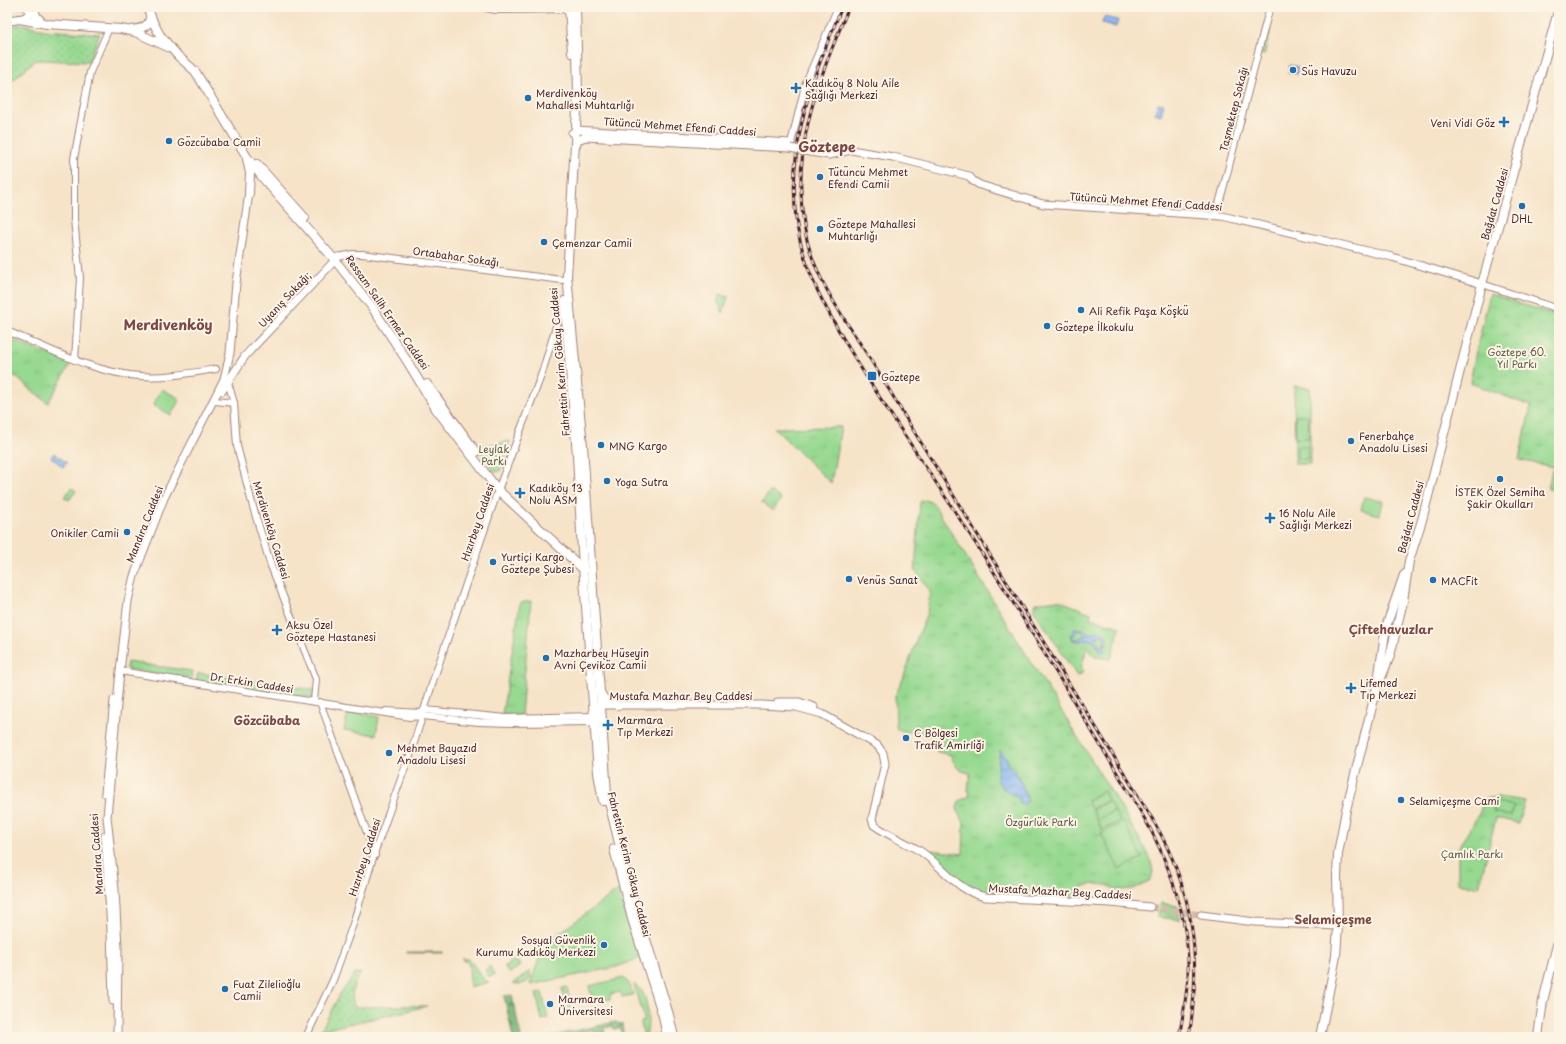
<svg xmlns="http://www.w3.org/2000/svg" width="1566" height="1044" viewBox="0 0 1566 1044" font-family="'Playpen Sans',sans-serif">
	<defs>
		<pattern id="grass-dots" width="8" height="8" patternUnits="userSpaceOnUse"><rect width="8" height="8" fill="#97d991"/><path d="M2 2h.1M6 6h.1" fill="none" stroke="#84ba7d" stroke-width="1.8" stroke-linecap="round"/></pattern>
		<pattern id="forest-firs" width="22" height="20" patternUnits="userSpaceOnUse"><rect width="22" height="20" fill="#79b97b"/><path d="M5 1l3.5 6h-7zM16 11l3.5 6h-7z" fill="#659665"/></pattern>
		<pattern id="park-tufts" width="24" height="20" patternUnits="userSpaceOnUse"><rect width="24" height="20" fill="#97d991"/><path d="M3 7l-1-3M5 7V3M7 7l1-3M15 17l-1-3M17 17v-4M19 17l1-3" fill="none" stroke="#84ba7d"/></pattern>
		<pattern id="water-waves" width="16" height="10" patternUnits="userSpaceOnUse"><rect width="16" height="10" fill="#87b7f3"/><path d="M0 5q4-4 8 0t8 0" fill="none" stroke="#7094c5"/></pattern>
	</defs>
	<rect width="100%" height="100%" fill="#fcf5e5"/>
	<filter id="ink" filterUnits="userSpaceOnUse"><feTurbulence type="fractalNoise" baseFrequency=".025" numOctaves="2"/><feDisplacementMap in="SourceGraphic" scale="8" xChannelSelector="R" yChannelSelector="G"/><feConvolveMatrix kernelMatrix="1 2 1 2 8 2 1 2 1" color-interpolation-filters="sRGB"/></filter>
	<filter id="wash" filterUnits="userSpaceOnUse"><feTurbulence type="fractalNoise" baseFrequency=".012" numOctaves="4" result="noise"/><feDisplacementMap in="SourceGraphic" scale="16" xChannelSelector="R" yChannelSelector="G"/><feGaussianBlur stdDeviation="0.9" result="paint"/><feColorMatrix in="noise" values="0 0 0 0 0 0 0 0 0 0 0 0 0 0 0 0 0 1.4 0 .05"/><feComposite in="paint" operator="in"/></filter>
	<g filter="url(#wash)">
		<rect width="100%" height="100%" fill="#f6e3c8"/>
		<g fill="url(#grass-dots)" stroke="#707c5e">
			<polygon points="23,24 44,30 100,34 88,62 36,60 7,85 7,27"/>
			<rect x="406" y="952" width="36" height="1"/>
			<polygon points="462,959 469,959 485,981 489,982 470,988 469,964"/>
			<polygon points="512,960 515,962 518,962 520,966 510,973 506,970 505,966"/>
			<polygon points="490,966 494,975 492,976 488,976 485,970"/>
			<path d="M530 971 531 977C528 985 519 984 512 984Z"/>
			<path d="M361 973C352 985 351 993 354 1007 378 1007 402 1005 427 1006L403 1012 321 1030 340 994 355 974Z"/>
		</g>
		<g fill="url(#forest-firs)" stroke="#626c53">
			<polygon points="512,995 521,1037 513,1037 504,996"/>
			<polygon points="615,1022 622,1024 624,1037 622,1037 620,1028 614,1029 613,1026 604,1028 606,1037 596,1037 594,1030 591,1030 564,1037 546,1037"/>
		</g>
		<g fill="url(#park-tufts)" stroke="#707c5e">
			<polygon points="1265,28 1271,30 1264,55 1259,54"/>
			<polygon points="720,294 728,297 723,313 717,301"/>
			<polygon points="1490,294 1559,316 1559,468 1519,460 1531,406 1470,383 1476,351"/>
			<polygon points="7,338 71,363 48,403 7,370"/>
			<polygon points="1294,386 1310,388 1310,464 1295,464"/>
			<polygon points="841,427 831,483 774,428"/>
			<polygon points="510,441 500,471 495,472 477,447"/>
			<polygon points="770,491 781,499 773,511 762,503"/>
			<path d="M925 500 933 503 1123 811 1150 857 1153 872 1151 879 1147 883 1133 889 1117 890 1107 885 1093 884 1081 887 1070 898 983 893 964 882 939 863 931 854V850L963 854 964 823 957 809 959 801 968 797 970 794 968 790 970 773C957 771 955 766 951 755L937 752 935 742 928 734 897 730 896 725 895 696 903 679 918 636 922 627 927 612 930 591 915 571 920 502Z"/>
			<polygon points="1058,600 1091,613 1090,618 1120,627 1111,659 1096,657 1087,648 1081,668 1083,669 1081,675 1077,676 1033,609 1036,603"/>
			<polygon points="531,601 521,715 502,715 520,603"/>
			<polygon points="127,662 192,671 191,680 126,669"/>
			<polygon points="198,673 313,690 313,699 196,682"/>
			<polygon points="1498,797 1525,801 1518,823 1496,818 1479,887 1458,883 1458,849 1480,812 1484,799"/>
			<polygon points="1161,903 1177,906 1180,920 1157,917"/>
		</g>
		<g fill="#97d991" stroke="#707c5e">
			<polygon points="162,389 180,399 171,415 153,405"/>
			<polygon points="1308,415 1309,438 1296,439 1295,416"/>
			<polygon points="1307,446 1308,459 1297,459 1297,447"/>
			<polygon points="1552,470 1559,471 1558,490 1548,489"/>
			<polygon points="72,488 76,491 69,500 64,497"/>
			<polygon points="1364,497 1383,501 1380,515 1361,510"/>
			<polygon points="348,711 379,717 376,735 344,730"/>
			<polygon points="1104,791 1108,800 1091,809 1087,800"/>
			<polygon points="1109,801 1114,811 1097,820 1092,810"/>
			<polygon points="1496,802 1514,806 1511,816 1493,812"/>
			<polygon points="1115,811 1120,821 1102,830 1097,820"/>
			<polygon points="1124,822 1142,858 1119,869 1101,833"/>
			<polygon points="618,890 640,958 616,967 530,985 539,959 554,937"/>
			<polygon points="624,978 630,985 633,995 622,997 621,992 610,994 610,999 593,1003 589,986"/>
			<path d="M634 984C636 986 640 989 642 991 649 1002 649 1025 646 1037H644L641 1023 644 1019 642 1008H640Z"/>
			<polygon points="567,987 572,1014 567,1015 562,988"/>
			<polygon points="542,992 548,1018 542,1020 536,993"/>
		</g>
		<g fill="url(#water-waves)" stroke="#686b8f" fill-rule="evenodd">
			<polygon points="1104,17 1118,20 1116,27 1102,23"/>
			<polygon points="1290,65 1298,67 1297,74 1288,72"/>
			<polygon points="1158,103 1164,104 1161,115 1155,113"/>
			<polygon points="54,453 67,463 63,467 51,457"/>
			<path d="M1077 628 1082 629 1090 634 1098 631C1116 635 1102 644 1104 653L1101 654C1093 629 1084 645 1073 640L1071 634 1073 630ZM1077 630 1082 631 1086 635 1075 640 1072 637ZM1101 635 1104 636C1105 641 1105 644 1101 647L1099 645 1096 639 1098 636Z"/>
			<path d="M1000 750 1005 755 1010 767 1016 770V775L1019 776 1028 801 1023 805 1020 804C1020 796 1016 796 1009 793 1005 790 1000 785 997 780Z"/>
		</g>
	</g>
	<g filter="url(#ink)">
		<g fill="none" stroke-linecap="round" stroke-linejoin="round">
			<polyline stroke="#d4bca9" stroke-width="7" stroke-dasharray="7 3.5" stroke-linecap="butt" points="1150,907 1201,915"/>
			<defs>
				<g id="tertiary">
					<polyline points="791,143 806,82 838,7"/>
					<path d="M1216 215C1235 146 1251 76 1270 7"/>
					<polyline points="338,257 353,254 362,254 562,280 565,279 567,275"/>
					<polyline points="1482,284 1559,309"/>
					<path d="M7 331C50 349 94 373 140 376 165 378 191 373 216 369"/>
					<polyline points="75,360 80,278 74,219 74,159 90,72 109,28"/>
					<polyline points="226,381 228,382 234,403 237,446 253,507 271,566 316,679 314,701"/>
					<polyline points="215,401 234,403"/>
					<polyline points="120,671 410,717 423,716 479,722 512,723 594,722"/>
					<polyline points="320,702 375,855"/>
					<polyline points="386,711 420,713 425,710 506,718 597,716"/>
					<polyline points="407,762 409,759 433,681 498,490 542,373 564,300"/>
					<polyline points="306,1037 333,980 353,924 375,851 407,762 406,759"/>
				</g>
				<g id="secondary">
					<polyline points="572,133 576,130 791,143 790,148 585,137 578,140 576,146"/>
					<polyline points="810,152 829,155 851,150 893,157 969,176 973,181 980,185 1043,204 1222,216 1392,257 1482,284"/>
					<polyline points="222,391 245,356 338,257"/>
					<polyline points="778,702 799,702 814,707"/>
					<path d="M598 709 600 705H762L796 707 822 714 877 745 883 753 885 764 872 819 874 825C888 835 905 842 920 851 943 866 957 892 986 897L1111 903 1150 907"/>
					<polyline points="105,793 114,700"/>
					<polyline points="105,836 111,929 113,1001"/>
					<polyline points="1201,915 1255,922 1338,926"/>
					<polyline points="117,1037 118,948 115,890 107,817 120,671 128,601 134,576 164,498 224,379 230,353 236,283 249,193"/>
				</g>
				<g id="primary">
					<polyline points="34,7 36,16 43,23"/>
					<polyline points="147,7 154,24 160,35 178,56 195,71 247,157 262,177 334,259 372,307 407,361 436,409 498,490 584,570"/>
					<polyline points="486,7 496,9 569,8 572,9"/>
					<polyline points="569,7 572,53"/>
					<polyline points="576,7 578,94 567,276 583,446 607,794 629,884 669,1015 674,1037"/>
					<polyline points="7,8 8,7"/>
					<path d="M20 19C27 18 33 13 27 7"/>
					<polyline points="7,21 19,19 47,24 121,29 135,32 168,47"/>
					<path d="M131 30C140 29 151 27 150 15"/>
					<polyline points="247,159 250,173 249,193"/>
					<polyline points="257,164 305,218"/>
					<polyline points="565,308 577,455 582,551 598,773 603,801"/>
					<polyline points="427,384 476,452"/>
					<polyline points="1379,674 1386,627 1404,575"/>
					<polyline points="600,692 604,699 617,705"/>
					<polyline points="614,849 632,919 663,1016 667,1037"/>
					<polyline points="1320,1037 1336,956 1338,926 1337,876 1338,854 1346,810 1377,687 1390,656 1403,601 1409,561 1422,520 1482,284 1559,8"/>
					<polyline points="1538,1037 1543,1001 1559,937"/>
				</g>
			</defs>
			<use href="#tertiary" stroke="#a0817a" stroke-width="8"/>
			<use href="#secondary" stroke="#a0817a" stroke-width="9"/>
			<use href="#primary" stroke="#a0817a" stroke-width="10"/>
			<use href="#tertiary" stroke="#fff" stroke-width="6"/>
			<use href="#secondary" stroke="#fff" stroke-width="7"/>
			<use href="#primary" stroke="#fff" stroke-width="8"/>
			<defs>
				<g id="rail">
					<path d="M842 7C813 77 787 141 796 219 803 269 822 302 847 345 877 396 912 445 944 495 1013 599 1077 707 1142 814 1168 858 1190 921 1188 974 1187 995 1183 1016 1179 1037"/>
					<path d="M849 7C819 79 791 145 804 225 811 272 838 309 863 348 877 370 891 392 904 415 987 550 1070 685 1153 820 1194 891 1202 956 1189 1037"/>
				</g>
			</defs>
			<use href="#rail" stroke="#4a1f2b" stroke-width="3"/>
			<use href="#rail" stroke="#fcf5e5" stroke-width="1.5" stroke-dasharray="4.5" stroke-linecap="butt"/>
			<defs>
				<polyline id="secondary-bridge" points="790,148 810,152"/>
			</defs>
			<use href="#secondary-bridge" stroke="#a0817a" stroke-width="9" stroke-linecap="butt"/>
			<use href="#secondary-bridge" stroke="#fff" stroke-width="7"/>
		</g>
	</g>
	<g fill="#1f6fb2" stroke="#fcf5e5" stroke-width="1.5">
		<circle cx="1293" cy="70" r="4"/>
		<path d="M794 82h4v4h4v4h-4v4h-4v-4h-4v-4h4z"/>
		<circle cx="528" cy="98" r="4"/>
		<path d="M1502 116h4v4h4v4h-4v4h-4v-4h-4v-4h4z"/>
		<circle cx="169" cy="141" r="4"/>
		<circle cx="820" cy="177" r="4"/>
		<circle cx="1522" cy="206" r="4"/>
		<circle cx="820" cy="229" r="4"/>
		<circle cx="544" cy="242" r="4"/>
		<circle cx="1081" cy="310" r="4"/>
		<circle cx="1047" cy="326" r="4"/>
		<rect x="867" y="371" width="10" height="10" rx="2"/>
		<circle cx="1351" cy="441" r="4"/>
		<circle cx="601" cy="445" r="4"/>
		<circle cx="1500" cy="479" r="4"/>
		<circle cx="607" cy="481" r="4"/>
		<path d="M518 487h4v4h4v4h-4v4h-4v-4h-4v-4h4z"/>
		<path d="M1268 512h4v4h4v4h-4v4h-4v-4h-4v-4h4z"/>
		<circle cx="127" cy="532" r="4"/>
		<circle cx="493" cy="562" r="4"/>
		<circle cx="849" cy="579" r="4"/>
		<circle cx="1433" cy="580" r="4"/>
		<path d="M275 624h4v4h4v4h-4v4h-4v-4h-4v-4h4z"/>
		<circle cx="546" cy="658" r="4"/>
		<path d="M1349 682h4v4h4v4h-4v4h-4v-4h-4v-4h4z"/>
		<path d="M606 719h4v4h4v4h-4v4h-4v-4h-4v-4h4z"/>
		<circle cx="906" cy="738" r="4"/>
		<circle cx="389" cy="753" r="4"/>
		<circle cx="1401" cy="800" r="4"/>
		<circle cx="604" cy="945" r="4"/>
		<circle cx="225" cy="989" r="4"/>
		<circle cx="550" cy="1004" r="4"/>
	</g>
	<g text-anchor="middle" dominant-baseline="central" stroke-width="4" stroke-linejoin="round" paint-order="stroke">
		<g font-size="10" fill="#4a1f2b" stroke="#fcf5e5" text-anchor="start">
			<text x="1301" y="70">Süs Havuzu</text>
			<text x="805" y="82">Kadıköy 8 Nolu Aile<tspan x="805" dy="12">Sağlığı Merkezi</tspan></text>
			<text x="536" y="92">Merdivenköy<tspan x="536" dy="12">Mahallesi Muhtarlığı</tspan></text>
			<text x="1495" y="122" text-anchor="end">Veni Vidi Göz</text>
			<text x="177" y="141">Gözcübaba Camii</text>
			<text x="828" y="171">Tütüncü Mehmet<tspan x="828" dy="12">Efendi Camii</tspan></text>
			<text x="1522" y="218" text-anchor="middle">DHL</text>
			<text x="828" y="223">Göztepe Mahallesi<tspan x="828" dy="12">Muhtarlığı</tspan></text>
			<text x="552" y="242">Çemenzar Camii</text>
			<text x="1089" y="310">Ali Refik Paşa Köşkü</text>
			<text x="1055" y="326">Göztepe İlkokulu</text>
			<text x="881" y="376">Göztepe</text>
			<text x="1359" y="435">Fenerbahçe<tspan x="1359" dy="12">Anadolu Lisesi</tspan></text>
			<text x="609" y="445">MNG Kargo</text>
			<text x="615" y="481">Yoga Sutra</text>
			<text x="529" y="487">Kadıköy 13<tspan x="529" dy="12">Nolu ASM</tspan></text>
			<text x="1500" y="491" text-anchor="middle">İSTEK Özel Semiha<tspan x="1500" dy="12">Şakir Okulları</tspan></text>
			<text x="1279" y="512">16 Nolu Aile<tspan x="1279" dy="12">Sağlığı Merkezi</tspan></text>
			<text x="119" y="532" text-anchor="end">Onikiler Camii</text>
			<text x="501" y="556">Yurtiçi Kargo<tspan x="501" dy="12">Göztepe Şubesi</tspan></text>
			<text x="857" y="579">Venüs Sanat</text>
			<text x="1441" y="580">MACFit</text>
			<text x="286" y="624">Aksu Özel<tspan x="286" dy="12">Göztepe Hastanesi</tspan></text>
			<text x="554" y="652">Mazharbey Hüseyin<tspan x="554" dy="12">Avni Çeviköz Camii</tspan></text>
			<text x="1360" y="682">Lifemed<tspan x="1360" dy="12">Tıp Merkezi</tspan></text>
			<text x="617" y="719">Marmara<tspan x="617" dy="12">Tıp Merkezi</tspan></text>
			<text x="914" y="732">C Bölgesi<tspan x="914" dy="12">Trafik Amirliği</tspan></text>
			<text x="397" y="747">Mehmet Bayazıd<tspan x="397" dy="12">Anadolu Lisesi</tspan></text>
			<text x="1409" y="800">Selamiçeşme Cami</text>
			<text x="596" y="939" text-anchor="end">Sosyal Güvenlik<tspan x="596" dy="12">Kurumu Kadıköy Merkezi</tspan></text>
			<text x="233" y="983">Fuat Zilelioğlu<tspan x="233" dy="12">Camii</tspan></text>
			<text x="558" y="998">Marmara<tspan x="558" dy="12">Üniversitesi</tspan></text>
		</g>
		<g font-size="10" fill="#4a1f2b" stroke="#fcf5e5">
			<text transform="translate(1233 109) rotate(-76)">Taşmektep Sokağı</text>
			<text transform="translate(680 126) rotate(4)">Tütüncü Mehmet Efendi Caddesi</text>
			<text transform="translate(1146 201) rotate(4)">Tütüncü Mehmet Efendi Caddesi</text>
			<text transform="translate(1494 204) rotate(-74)">Bağdat Caddesi</text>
			<text transform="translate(456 256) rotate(8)">Ortabahar Sokağı</text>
			<text transform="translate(284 299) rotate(-47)">Uyanış Sokağı;</text>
			<text transform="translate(388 312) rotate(55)">Ressam Salih Ermez Caddesi</text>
			<text transform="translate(559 362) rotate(-95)">Fahrettin Kerim Gökay Caddesi</text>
			<text transform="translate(1410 517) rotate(-75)">Bağdat Caddesi</text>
			<text transform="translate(477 522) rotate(-71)">Hızırbey Caddesi</text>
			<text transform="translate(144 524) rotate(-68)">Mandıra Caddesi</text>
			<text transform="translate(272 530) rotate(73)">Merdivenköy Caddesi</text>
			<text transform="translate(252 682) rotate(9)">Dr. Erkin Caddesi</text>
			<text x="681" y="695">Mustafa Mazhar Bey Caddesi</text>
			<text transform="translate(96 854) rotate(-94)">Mandıra Caddesi</text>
			<text transform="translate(364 857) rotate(-72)">Hızırbey Caddesi</text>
			<text transform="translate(630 864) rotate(76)">Fahrettin Kerim Gökay Caddesi</text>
			<text transform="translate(1060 891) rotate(3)">Mustafa Mazhar Bey Caddesi</text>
		</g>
		<g font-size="10" fill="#61574a" stroke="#fcf5e5">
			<text x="1517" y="351">Göztepe 60.<tspan x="1517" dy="12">Yıl Parkı</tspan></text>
			<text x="494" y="448">Leylak<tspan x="494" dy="12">Parkı</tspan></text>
			<text x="1041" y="821">Özgürlük Parkı</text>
			<text x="1472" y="853">Çamlık Parkı</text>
		</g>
		<g font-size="12" font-weight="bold" fill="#7c4747" stroke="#fcf5e5">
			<text x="1391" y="629">Çiftehavuzlar</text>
			<text x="267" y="720">Gözcübaba</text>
			<text x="1333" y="919">Selamiçeşme</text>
		</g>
		<g font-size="14" font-weight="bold" fill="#7c4747" stroke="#fcf5e5">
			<text x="827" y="146">Göztepe</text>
			<text x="168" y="324">Merdivenköy</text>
		</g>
	</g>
	<rect width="1566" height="1044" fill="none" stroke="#fcf5e5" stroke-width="24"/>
</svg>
